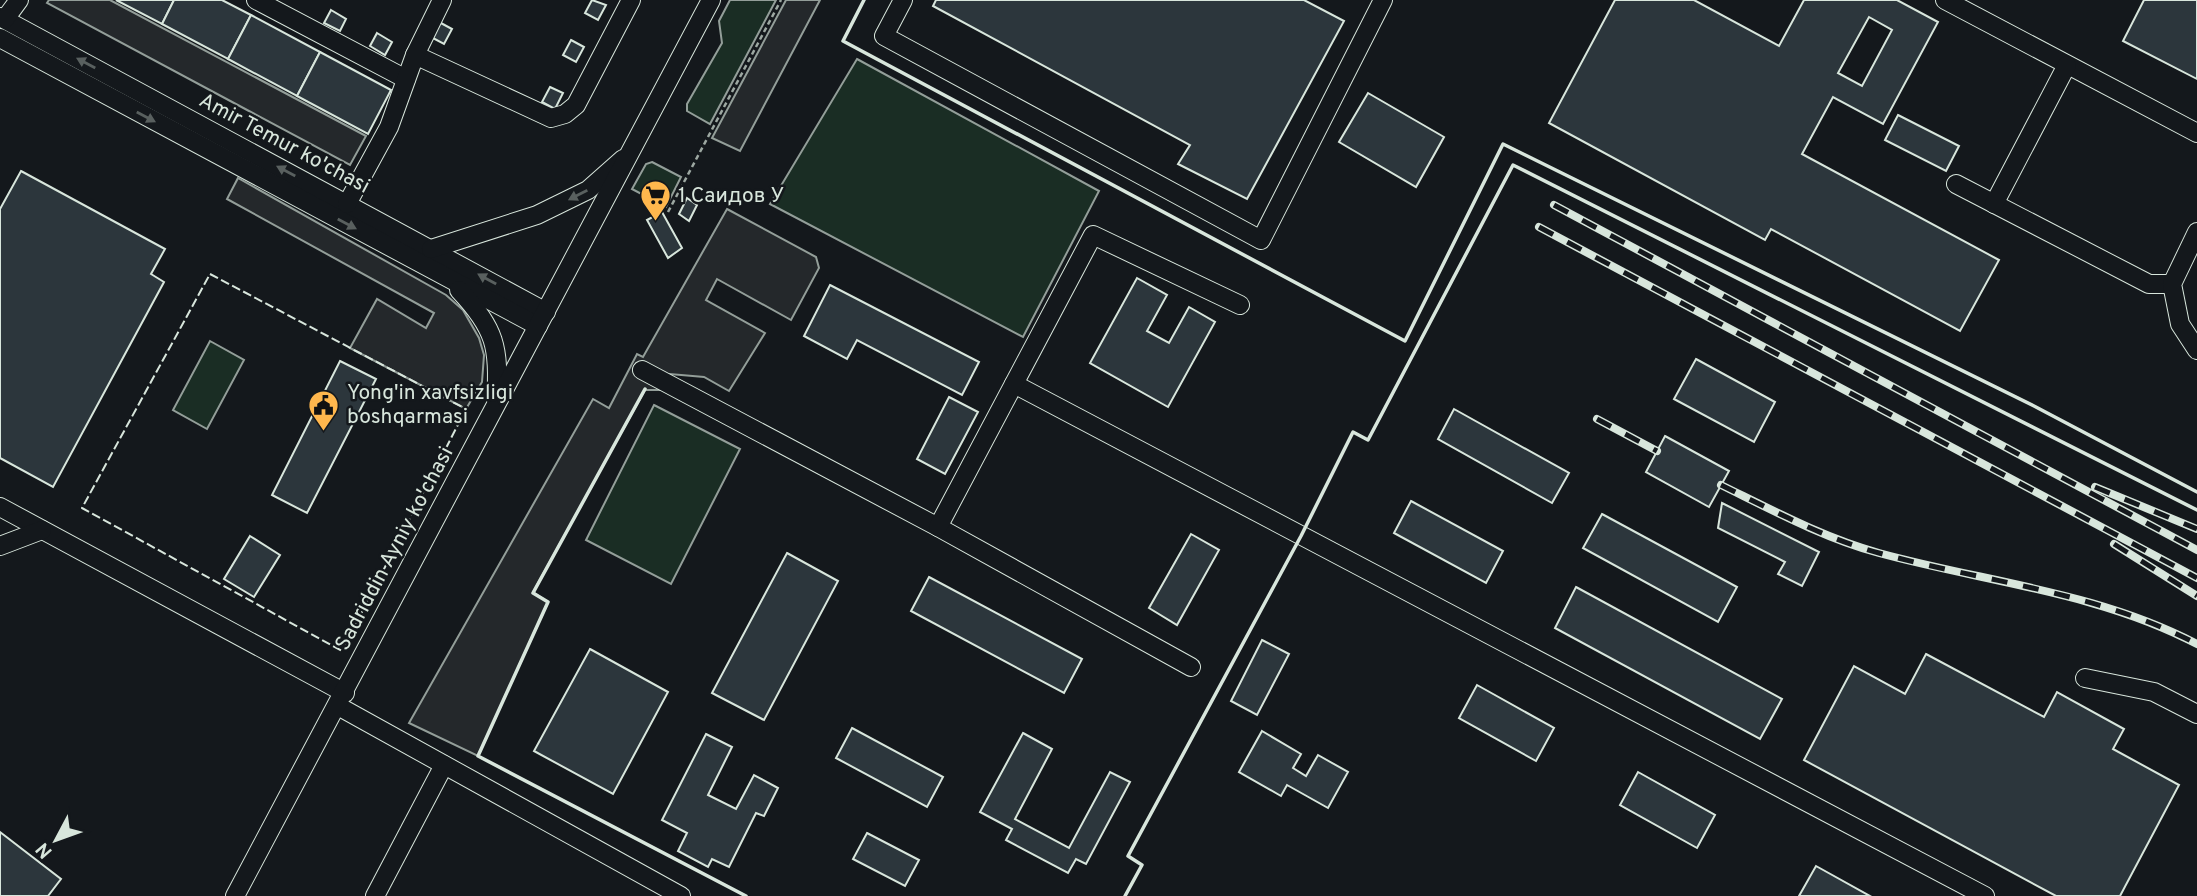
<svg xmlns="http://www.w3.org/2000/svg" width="2197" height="896" viewBox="0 0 2197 896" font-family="Overpass,sans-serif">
	<rect width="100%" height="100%" fill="#14181c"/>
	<g fill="#1a2d24" stroke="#939e99" stroke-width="2">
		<polygon points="730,0 776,0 710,124 687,111 687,104 722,43 719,21"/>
		<polygon points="857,59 1099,191 1023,337 770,204"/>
		<polygon points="652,162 681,177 666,207 632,189 646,164"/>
		<polygon points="210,341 244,360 207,429 173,410"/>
		<polygon points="654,405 740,449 671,584 586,540"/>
	</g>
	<g fill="#24282b" stroke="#939e99" stroke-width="2">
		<polygon points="49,0 110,0 366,136 350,165 47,3"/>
		<polygon points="786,0 820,0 740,151 712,138"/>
		<polygon points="238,178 446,295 463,310 479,338 484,355 482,382 466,409 350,348 377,299 426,328 434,313 227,199"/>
		<polygon points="727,209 816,257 819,268 791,320 717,279 706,300 765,333 729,391 704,377 670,374 661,390 645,390 533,592 548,602 478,756 409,723 593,399 609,408 637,354 643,357"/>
	</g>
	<g fill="#2c363c" stroke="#d8e6dc" stroke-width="2" fill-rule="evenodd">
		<polygon points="116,0 174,0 162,24"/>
		<polygon points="174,0 222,0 251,15 228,59 162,24"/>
		<polygon points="592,0 606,5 598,20 585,13"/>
		<polygon points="936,0 1304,0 1344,21 1247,199 1178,164 1190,145 933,6"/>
		<path d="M1615 0H1694L1779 46 1804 0H1897L1938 22 1883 124 1833 97 1802 154 1999 260 1960 331 1771 229 1765 240 1549 123ZM1869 17 1892 30 1862 86 1838 73Z"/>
		<polygon points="2144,0 2197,0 2197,79 2123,41"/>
		<polygon points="331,10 346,19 340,31 324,23"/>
		<polygon points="251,15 320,52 297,96 228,59"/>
		<polygon points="439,22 452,29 444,44 431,37"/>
		<polygon points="377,33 392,42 385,55 370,46"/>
		<polygon points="571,40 584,47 576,62 563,55"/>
		<polygon points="320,52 391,90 368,134 297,96"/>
		<polygon points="550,87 563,93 555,109 542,102"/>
		<polygon points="1368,93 1444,137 1416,187 1339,142"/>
		<polygon points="1898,115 1959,146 1946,171 1885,140"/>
		<polygon points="21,171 165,249 151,274 164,282 53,487 0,458 0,209"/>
		<polygon points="687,198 697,205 689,221 679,214"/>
		<polygon points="662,212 682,248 668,258 647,220"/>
		<polygon points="1137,278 1167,295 1147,331 1169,343 1189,307 1215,322 1168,407 1090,363"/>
		<polygon points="830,285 979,362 962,395 857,340 847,359 804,336"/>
		<polygon points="1696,359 1775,402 1754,442 1674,399"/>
		<polygon points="340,361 376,379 307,513 272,495"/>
		<polygon points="949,397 978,412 945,474 917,459"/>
		<polygon points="1454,409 1569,473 1552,503 1438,439"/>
		<polygon points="1665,436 1729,471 1709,507 1646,472"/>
		<polygon points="1411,501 1503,551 1486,583 1394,533"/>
		<polygon points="1722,503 1819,552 1802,586 1778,574 1785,562 1718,528"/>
		<polygon points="1602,514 1737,587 1718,622 1583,548"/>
		<polygon points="1191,534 1219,550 1177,625 1149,608"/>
		<polygon points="250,536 280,555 254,597 224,579"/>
		<polygon points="787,553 838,581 764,720 712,693"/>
		<polygon points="929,577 1082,659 1064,693 911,611"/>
		<polygon points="1576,587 1782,699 1760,739 1555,628"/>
		<polygon points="1262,640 1289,654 1257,715 1231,701"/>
		<polygon points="590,649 668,692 613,794 534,751"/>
		<polygon points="1926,654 2044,717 2057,692 2124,729 2113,749 2179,785 2120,896 2056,896 1804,760 1854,666 1905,694"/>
		<polygon points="1477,685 1554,728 1536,761 1459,718"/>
		<polygon points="852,728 943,777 927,807 836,758"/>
		<polygon points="1262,731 1301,754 1293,768 1306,776 1318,755 1348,772 1328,808 1287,785 1281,796 1239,772"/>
		<polygon points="1023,733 1052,749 1015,819 1069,848 1110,772 1130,782 1086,864 1076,859 1068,873 1006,840 1012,829 980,812"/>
		<polygon points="706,734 732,747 708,795 736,809 754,775 778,788 764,816 756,813 729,867 712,859 708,867 678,851 687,833 662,820"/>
		<polygon points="1638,772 1715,815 1697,848 1620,805"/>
		<polygon points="0,832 61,879 48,896 0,896"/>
		<polygon points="867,833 919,860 905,886 853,859"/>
		<polygon points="1816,866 1870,896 1799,896"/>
	</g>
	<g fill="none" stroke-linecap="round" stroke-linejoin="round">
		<defs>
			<g id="minor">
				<polyline points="256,0 406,79"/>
				<polyline points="903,0 884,36 1261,240 1383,0"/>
				<polyline points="1945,0 2197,133"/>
				<polyline points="0,17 546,312"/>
				<polyline points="5,19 19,0"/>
				<polyline points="0,38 538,326"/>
				<polyline points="415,55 551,118 565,114 576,105 631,0"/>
				<polyline points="1956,184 2149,284 2172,284"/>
				<polyline points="347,204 389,127 415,55 442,0"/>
				<polyline points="1994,204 2067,65"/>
				<polyline points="2197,232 2172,284 2180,324 2197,350"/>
				<polyline points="431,249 537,215 588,190 623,159"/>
				<path d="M459 290C495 328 500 348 496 399"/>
				<polyline points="642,370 938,527 1191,667"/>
				<polyline points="1014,384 1985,896"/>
				<polyline points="0,507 345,693"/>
				<polyline points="938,527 1093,235 1240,305"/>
				<polyline points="0,546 42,530"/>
				<polyline points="2085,678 2154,692 2197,714"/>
				<polyline points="338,706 681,896"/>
				<polyline points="235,896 711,0"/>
				<polyline points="375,896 444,765"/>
			</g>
		</defs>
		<use href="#minor" stroke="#d8e6dc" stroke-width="20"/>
		<polyline stroke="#9da8a2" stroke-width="2.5" stroke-dasharray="5 3.5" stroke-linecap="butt" points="668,212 781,0"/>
		<use href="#minor" stroke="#14181c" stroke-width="18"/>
		<defs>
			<g id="rail">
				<polyline points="1554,205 2197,550"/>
				<polyline points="1539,227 2197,578"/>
				<polyline points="1597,419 1657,451"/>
				<path d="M1721 485C1772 510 1824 538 1879 553 1985 582 2098 592 2197 644"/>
				<polyline points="2095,487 2197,529"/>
				<polyline points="2114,544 2197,596"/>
			</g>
		</defs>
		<use href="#rail" stroke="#d8e6dc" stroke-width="8"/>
		<use href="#rail" stroke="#14181c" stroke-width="5" stroke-dasharray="16" stroke-linecap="butt"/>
		<polygon stroke="#d8e6dc" stroke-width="2" stroke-dasharray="9 3.5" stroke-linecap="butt" points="210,274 466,409 342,651 82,508"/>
		<g stroke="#d8e6dc" stroke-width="3.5">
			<polyline points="864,0 843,41 1405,341 1503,144 2034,406 2197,492"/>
			<polyline points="645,389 533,593 548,602 478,756 746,896"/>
			<polyline points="1125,896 1142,865 1128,856 1301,536 1353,432 1368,440 1513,165 2197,510"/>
		</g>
	</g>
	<defs><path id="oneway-solid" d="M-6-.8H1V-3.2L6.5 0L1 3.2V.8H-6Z" transform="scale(1.75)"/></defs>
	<g fill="#59605f">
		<use href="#oneway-solid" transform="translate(86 63) rotate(-152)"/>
		<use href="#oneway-solid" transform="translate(146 117) rotate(28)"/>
		<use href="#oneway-solid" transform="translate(286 171) rotate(-152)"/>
		<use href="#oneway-solid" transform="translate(578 195) rotate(153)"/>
		<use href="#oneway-solid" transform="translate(347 224) rotate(28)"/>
		<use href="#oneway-solid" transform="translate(487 279) rotate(-151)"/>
	</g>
	<defs>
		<symbol id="supermarket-pin" viewBox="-11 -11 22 30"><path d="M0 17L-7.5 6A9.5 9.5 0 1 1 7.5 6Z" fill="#ffb74d" stroke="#14181c"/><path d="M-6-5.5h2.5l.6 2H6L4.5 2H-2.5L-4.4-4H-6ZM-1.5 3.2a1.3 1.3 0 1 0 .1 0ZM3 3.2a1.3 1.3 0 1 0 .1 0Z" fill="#111"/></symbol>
		<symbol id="civic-pin" viewBox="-11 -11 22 30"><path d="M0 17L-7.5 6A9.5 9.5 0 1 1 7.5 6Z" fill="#ffb74d" stroke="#14181c"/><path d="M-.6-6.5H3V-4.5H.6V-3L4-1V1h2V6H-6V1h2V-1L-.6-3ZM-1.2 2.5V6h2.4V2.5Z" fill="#111"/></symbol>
	</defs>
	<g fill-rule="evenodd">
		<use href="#supermarket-pin" x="638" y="178" width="35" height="47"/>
		<use href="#civic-pin" x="306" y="388" width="35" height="47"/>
	</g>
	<g text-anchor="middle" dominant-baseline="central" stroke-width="5" stroke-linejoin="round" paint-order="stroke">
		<g font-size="21" fill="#d8e6dc" stroke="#14181c">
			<text transform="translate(284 144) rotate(28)">Amir Temur ko'chasi</text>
			<text transform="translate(395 549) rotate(-62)">Sadriddin Ayniy ko'chasi</text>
		</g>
		<g font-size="21" fill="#d8e6dc" stroke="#14181c" text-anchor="start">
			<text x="678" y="196">1 Саидов У</text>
			<text x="347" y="393">Yong'in xavfsizligi<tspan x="347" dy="24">boshqarmasi</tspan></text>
		</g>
	</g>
	<g transform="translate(56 840) rotate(229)" stroke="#14181c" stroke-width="5" paint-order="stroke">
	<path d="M0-5L12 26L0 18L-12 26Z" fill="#d8e6dc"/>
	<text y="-10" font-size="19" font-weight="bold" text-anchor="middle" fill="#d8e6dc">N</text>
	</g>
</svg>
